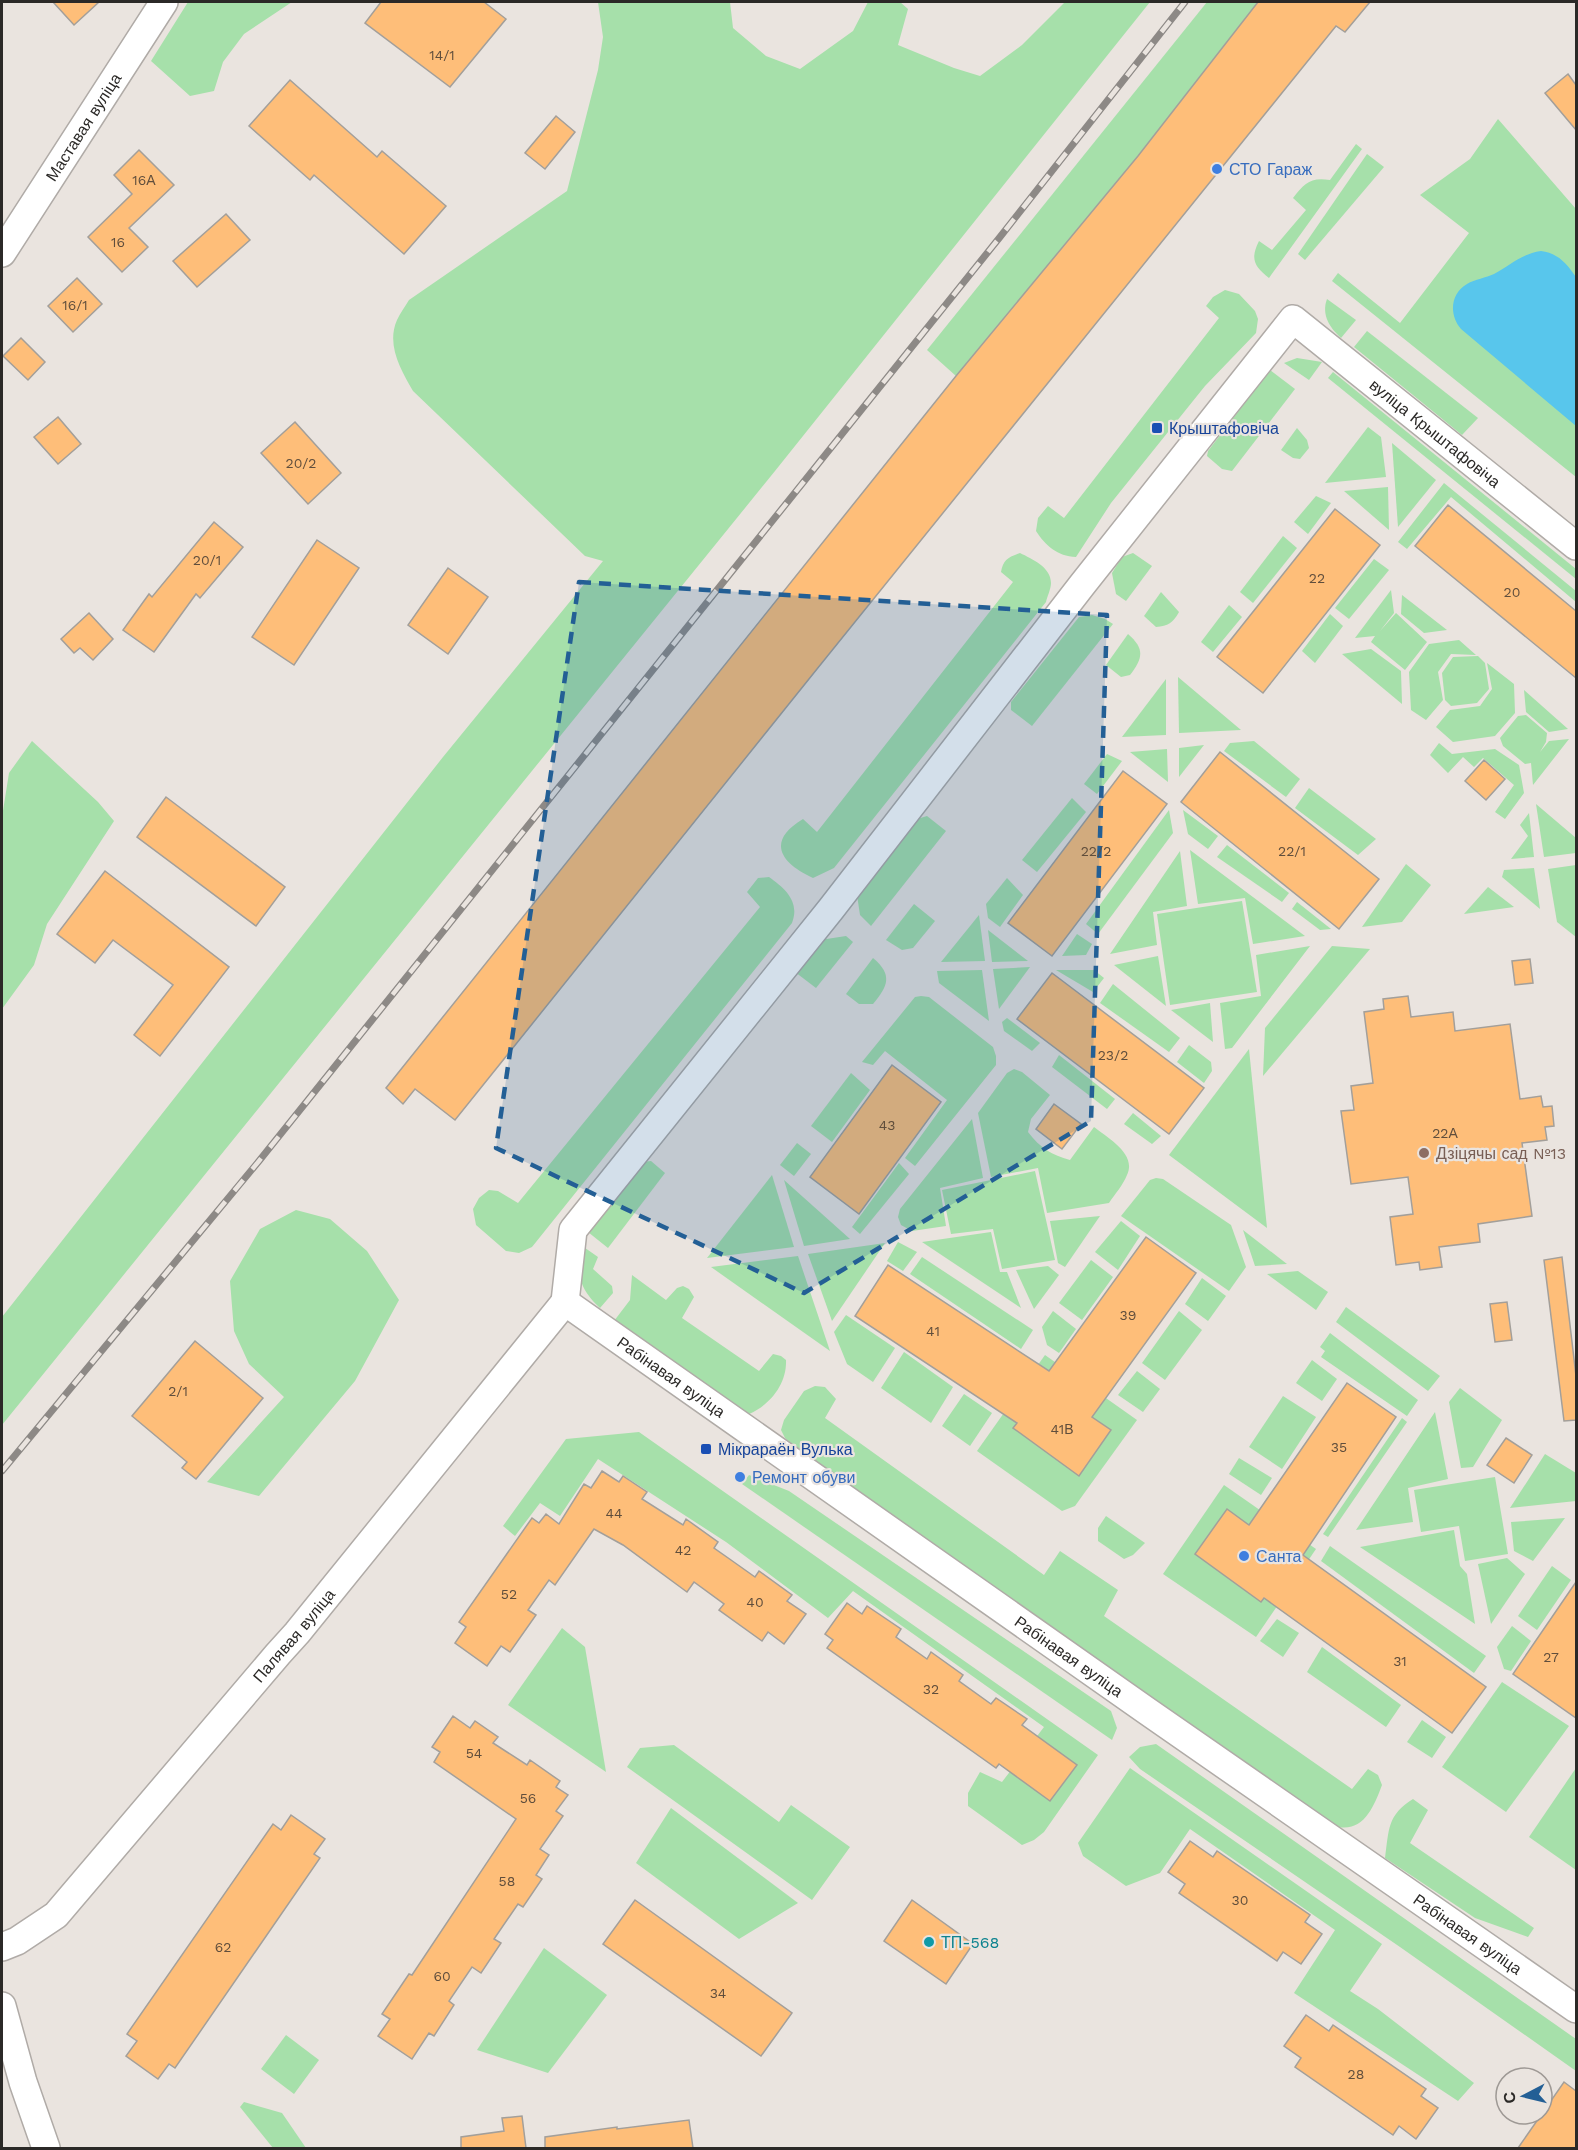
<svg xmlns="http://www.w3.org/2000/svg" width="1578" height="2150" viewBox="0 0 1578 2150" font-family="'Work Sans',sans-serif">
	<rect width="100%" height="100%" fill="#eae4df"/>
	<g fill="#a6e0aa">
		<polygon points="188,2 292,2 244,34 223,62 214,91 190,96 151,61"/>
		<path d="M598 2H730L733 28 766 56 800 69 853 31 868 2H900L908 9 898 45 954 68 980 76 1022 45 1065 2H1150L775 471 2 1425V1317L443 757 603 561 585 556 413 391C401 370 386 345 397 320 400 313 405 307 409 300L567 191 598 70 603 37Z"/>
		<polygon points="1207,2 1258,2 1138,156 956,376 927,350"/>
		<polygon points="1498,119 1576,209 1576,477 1332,281 1338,273 1400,323 1469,233 1420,195 1470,159"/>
		<path d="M1356 144 1362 149 1269 278C1254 266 1250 259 1259 241L1272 250 1306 210 1293 198C1305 183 1310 177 1330 180Z"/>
		<polygon points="1367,154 1384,167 1305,260 1298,254"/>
		<path d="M1225 290 1239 294 1255 311 1258 319 1256 333 1205 386 1111 503 1076 557C1057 556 1046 546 1036 531L1038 518 1048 506 1064 518 1219 318 1206 306 1213 297Z"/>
		<path d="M1327 299 1356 320 1341 338C1330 328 1321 315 1327 299Z"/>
		<polygon points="1367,331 1478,418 1462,435 1354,347"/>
		<polygon points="1297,358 1322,362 1309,380 1284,363"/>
		<polygon points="1270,370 1295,389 1232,471 1222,469 1207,456 1208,451"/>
		<polygon points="1333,372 1576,569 1576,579 1328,378"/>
		<polygon points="1368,427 1381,437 1386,477 1325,483"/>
		<polygon points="1297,428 1307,440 1309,448 1300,459 1293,458 1281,450"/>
		<polygon points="1392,443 1436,480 1398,527"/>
		<polygon points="1444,483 1576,591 1576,602 1451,497 1407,549 1398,542"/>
		<polygon points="1388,487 1389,530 1344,491"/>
		<polygon points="1316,496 1331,503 1308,534 1294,522"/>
		<polygon points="1283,536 1297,548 1253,603 1240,592"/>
		<path d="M1020 553C1032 559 1051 567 1051 583 1051 589 1047 597 1046 602L834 868 813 878C780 863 766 841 803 819L817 832 1013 582 1001 572C1003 560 1008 557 1020 553Z"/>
		<polygon points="1133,553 1152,566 1126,601 1116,594 1112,573 1122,557"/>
		<polygon points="1374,559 1389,570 1349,619 1335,608"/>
		<polygon points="1391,590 1394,613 1380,631 1396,613 1427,642 1405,670 1371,642 1375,636 1355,638"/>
		<path d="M1161 592 1179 612C1173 623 1168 626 1156 627L1144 616Z"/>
		<polygon points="1402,595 1447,630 1424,633 1401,614"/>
		<polygon points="1229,605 1242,617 1213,652 1201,642"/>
		<polygon points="1330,614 1343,626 1315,663 1302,651"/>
		<polygon points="1092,615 1105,619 1113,624 1032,726 1011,710 1011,702 1079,617"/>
		<path d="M1128 634C1145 649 1143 658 1130 675L1121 677 1106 665Z"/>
		<polygon points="1459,640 1476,655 1451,654 1438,672 1443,700 1426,720 1411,710 1409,672 1429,644"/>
		<polygon points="1371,649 1401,671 1402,704 1342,654"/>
		<polygon points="1478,656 1485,663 1489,689 1477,703 1451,706 1445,700 1442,673 1453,657"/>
		<polygon points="1487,663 1514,684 1515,713 1495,736 1453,742 1436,727 1450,710 1480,706 1492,689"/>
		<polygon points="1178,677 1241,730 1179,733"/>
		<polygon points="1166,679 1166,735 1122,737"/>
		<polygon points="1524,690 1568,729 1549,732 1526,712"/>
		<polygon points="1526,715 1547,733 1546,742 1540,752 1549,741 1569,739 1533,785 1531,763 1525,764 1503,746 1500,738 1518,716"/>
		<polygon points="32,741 98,802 114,821 47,924 34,965 2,1009 2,817 9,773"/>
		<polygon points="1254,741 1300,779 1286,797 1224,751 1230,743"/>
		<polygon points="1439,743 1452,754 1495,749 1519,765 1524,793 1505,819 1495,812 1514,785 1483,758 1474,767 1463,757 1448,773 1430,755"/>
		<polygon points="1204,745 1179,777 1179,748"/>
		<polygon points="1167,749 1168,782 1130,752"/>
		<polygon points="1107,754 1122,761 1097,794 1084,784"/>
		<polygon points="1309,788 1376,839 1358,855 1295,808"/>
		<polygon points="1072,798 1086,812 1037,872 1022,860"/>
		<polygon points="1536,804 1576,838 1576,853 1544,857"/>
		<polygon points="1169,810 1173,833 1098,934 1086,924"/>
		<polygon points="1183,810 1218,836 1208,849 1188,834"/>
		<polygon points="1529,813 1534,857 1511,859 1528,836 1520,825"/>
		<polygon points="927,816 946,831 871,926 860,915 857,895 917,819"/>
		<polygon points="1227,845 1289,893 1282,902 1217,857"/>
		<polygon points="1190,850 1305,936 1253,944 1245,898 1198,904"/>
		<polygon points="1180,851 1187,906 1153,912 1157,945 1110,954"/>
		<polygon points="1406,864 1431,885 1402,922 1362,927"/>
		<polygon points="1576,865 1576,937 1557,922 1548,869"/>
		<polygon points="1534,868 1540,909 1502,877 1504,870"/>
		<path d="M769 877C786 889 800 902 792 923L532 1247 519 1253 506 1251 476 1225 473 1209 479 1198 489 1190 498 1191 518 1203 760 907 747 892 758 878Z"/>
		<polygon points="1007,878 1023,895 1000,927 988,918 986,904"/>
		<polygon points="1488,887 1514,907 1464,914"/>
		<polygon points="1242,901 1257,992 1170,1005 1157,914"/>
		<polygon points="1297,902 1331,929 1320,930 1292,909"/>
		<polygon points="914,904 935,921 913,948 902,950 886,940"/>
		<polygon points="979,915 985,961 941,962"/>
		<polygon points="988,930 1028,961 992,962"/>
		<polygon points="1077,934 1092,944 1086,955 1062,956"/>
		<polygon points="846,936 853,942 816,988 795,972 820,940"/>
		<polygon points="1310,946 1232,1048 1225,1049 1220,1003 1261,996 1256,955"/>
		<polygon points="1332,946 1370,949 1263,1076 1265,1028"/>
		<polygon points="1158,956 1166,1006 1114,965"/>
		<path d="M873 958C893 975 888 986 873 1004H859L846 994Z"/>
		<polygon points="1030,967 999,1009 993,969"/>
		<polygon points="982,970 989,1021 939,983 937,971"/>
		<polygon points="1056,970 1094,970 1104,978 1093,992"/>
		<polygon points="1113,984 1180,1038 1169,1052 1100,1003"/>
		<polygon points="921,996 929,997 993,1047 996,1056 996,1065 915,1166 905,1158 947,1100 885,1051 873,1065 862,1062 915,997"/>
		<polygon points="1210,1003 1213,1042 1171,1010"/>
		<polygon points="1007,1018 1040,1043 1032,1051 1004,1031 1002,1022"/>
		<polygon points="1189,1045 1211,1062 1212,1071 1204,1083 1177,1062"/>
		<polygon points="1249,1049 1267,1228 1169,1155"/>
		<polygon points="1059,1055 1115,1099 1107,1109 1052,1067"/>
		<path d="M1014 1069 1022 1072 1050 1095 1031 1119 1028 1132C1040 1148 1052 1155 1070 1160L1094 1127C1108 1138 1137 1154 1127 1175 1123 1185 1115 1194 1109 1203L1047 1213 1038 1168 991 1177 978 1113 1007 1073Z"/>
		<polygon points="851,1073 870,1090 832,1142 811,1126"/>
		<polygon points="1133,1113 1161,1136 1152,1144 1124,1124"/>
		<polygon points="972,1119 983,1178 940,1188 946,1226 912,1231 901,1225 898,1217 900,1209"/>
		<polygon points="797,1143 811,1154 794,1176 780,1165"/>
		<polygon points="651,1161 665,1173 608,1248 588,1232 642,1162"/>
		<polygon points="899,1163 909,1174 860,1234 852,1227"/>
		<polygon points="1035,1171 1055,1260 1002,1269 993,1229 951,1234 942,1190"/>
		<polygon points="772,1175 794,1247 707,1258"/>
		<polygon points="1156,1178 1163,1179 1231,1225 1246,1267 1229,1291 1121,1216 1150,1180"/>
		<polygon points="784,1180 850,1239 804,1246"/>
		<polygon points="296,1210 330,1219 367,1251 399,1300 355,1381 259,1496 207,1482 284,1397 249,1364 234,1331 230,1281 260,1229"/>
		<polygon points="1100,1216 1065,1267 1058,1263 1050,1221"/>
		<polygon points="1121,1221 1140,1236 1118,1270 1095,1252"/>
		<polygon points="1243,1230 1287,1264 1255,1266"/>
		<polygon points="991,1232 1000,1272 1007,1272 1021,1308 922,1242"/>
		<polygon points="898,1242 917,1252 903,1271 887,1261"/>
		<path d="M578 1243 598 1257 593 1269 612 1286 613 1293 600 1308C576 1285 579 1274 578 1243Z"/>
		<polygon points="885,1243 832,1321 808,1254"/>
		<polygon points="798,1256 830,1351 711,1267"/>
		<polygon points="922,1257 1033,1330 1021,1349 910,1274"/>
		<polygon points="1091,1260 1113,1277 1082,1320 1059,1303"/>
		<polygon points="1048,1266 1059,1275 1034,1309 1016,1270"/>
		<polygon points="1298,1271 1328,1292 1316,1310 1267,1274"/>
		<path d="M632 1275 666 1300 677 1288 683 1286 689 1289 694 1297 682 1318 759 1371 773 1354 781 1356 786 1360C787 1384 770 1405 749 1414L740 1413 614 1321 630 1300Z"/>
		<polygon points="1202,1278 1226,1296 1208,1321 1185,1304"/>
		<polygon points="1346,1307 1440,1376 1428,1391 1336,1322"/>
		<polygon points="1053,1311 1076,1329 1059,1353 1047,1345 1042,1327"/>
		<polygon points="1179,1311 1202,1330 1165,1380 1142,1363"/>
		<polygon points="846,1315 895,1348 873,1382 847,1364 834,1332"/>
		<polygon points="1330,1333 1418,1400 1407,1416 1321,1357 1325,1351 1320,1347"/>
		<polygon points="904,1352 953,1387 931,1423 881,1388"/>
		<polygon points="1045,1355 1137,1420 1075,1506 1062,1511 977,1451"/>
		<polygon points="1312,1360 1337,1379 1322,1401 1296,1383"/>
		<polygon points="1137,1371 1160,1389 1143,1412 1118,1395"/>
		<path d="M815 1386 825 1387 836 1399 825 1418 1044 1575 1060 1551 1118 1590 1104 1616 1352 1789 1368 1769 1378 1775 1382 1785C1373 1809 1362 1836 1331 1825L797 1450 785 1438 781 1430 784 1420 804 1391Z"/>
		<polygon points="1460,1388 1502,1420 1473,1467 1461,1468 1449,1402"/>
		<polygon points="964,1394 992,1413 970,1446 942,1426"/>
		<polygon points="1283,1396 1316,1417 1282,1469 1249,1447"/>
		<polygon points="1435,1412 1448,1479 1408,1488 1413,1522 1356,1530"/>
		<polygon points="1402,1418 1407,1422 1328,1537 1323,1534"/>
		<polygon points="639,1432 1098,1755 1044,1832 1034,1840 1022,1845 968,1806 968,1793 980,1772 1002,1782 1044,1727 853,1591 828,1618 726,1542 598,1459 560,1516 540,1503 515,1536 503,1526 566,1439"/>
		<polygon points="1545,1454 1576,1473 1576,1501 1510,1508"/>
		<polygon points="1239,1458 1272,1478 1261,1495 1229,1474"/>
		<polygon points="749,1475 789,1491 1111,1711 1117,1728 1112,1740 742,1484"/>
		<polygon points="1495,1477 1508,1554 1465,1561 1459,1526 1421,1532 1414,1490"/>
		<polygon points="1224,1485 1316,1549 1256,1637 1163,1574"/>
		<polygon points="1106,1516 1145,1543 1133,1555 1124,1559 1098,1541 1098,1528"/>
		<polygon points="1565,1518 1533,1561 1514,1551 1511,1522"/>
		<polygon points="1454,1530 1460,1566 1467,1574 1475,1624 1360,1547"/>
		<polygon points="1330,1546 1486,1656 1474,1673 1321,1561"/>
		<polygon points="1507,1558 1525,1574 1491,1624 1478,1564"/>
		<polygon points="1552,1566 1571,1580 1537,1630 1518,1616"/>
		<polygon points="1277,1619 1299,1633 1283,1657 1260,1641"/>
		<polygon points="1512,1626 1531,1641 1511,1671 1504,1669 1497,1647"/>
		<polygon points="562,1628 585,1647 606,1772 508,1705"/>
		<polygon points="1322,1647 1401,1705 1386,1727 1307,1672"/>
		<polygon points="1502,1682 1569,1726 1506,1812 1442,1767"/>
		<polygon points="1422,1720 1446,1737 1432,1758 1407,1742"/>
		<polygon points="1156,1744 1576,2039 1576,2071 1400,1947 1140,1769 1129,1757 1140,1747"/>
		<polygon points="674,1745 779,1822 791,1805 850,1847 812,1900 627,1767 640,1748"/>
		<polygon points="1130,1768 1382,1944 1350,1991 1378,2009 1474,2083 1458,2101 1294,1993 1335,1930 1190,1829 1160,1873 1126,1886 1083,1856 1078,1843"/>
		<polygon points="1576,1768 1576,1870 1529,1837"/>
		<path d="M1413 1799 1428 1810 1410 1843 1534 1928 1528 1937 1475 1918 1385 1858C1389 1830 1387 1815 1413 1799Z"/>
		<polygon points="671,1808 798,1903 739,1939 636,1863"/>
		<polygon points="544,1948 607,1995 548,2073 477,2050"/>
		<polygon points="286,2035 319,2060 294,2094 261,2069"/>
		<polygon points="244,2102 282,2113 306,2148 273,2148 240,2107"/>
	</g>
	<path fill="#58c6ec" d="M1541 251C1558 253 1567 264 1576 277V426L1461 329C1449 315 1450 294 1467 284 1475 279 1486 278 1494 274 1511 265 1521 254 1541 251Z"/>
	<g fill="#febe79" stroke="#a39f9a" stroke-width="1.5">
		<polygon points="53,2 99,2 74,25"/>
		<polygon points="381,2 484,2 506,19 450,87 365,23"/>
		<polygon points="1258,2 1370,2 1345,32 1336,26 817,669 455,1120 415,1089 403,1104 386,1088 956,376 1138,156"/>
		<polygon points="1568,74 1576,85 1576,130 1545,93"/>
		<polygon points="290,80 377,157 382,151 446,206 404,254 314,175 310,180 249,126"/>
		<polygon points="556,116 575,132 545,169 525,153"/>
		<polygon points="139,150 174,185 129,228 148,247 122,272 88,237 132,194 114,175"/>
		<polygon points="226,214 250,240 197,287 173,261"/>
		<polygon points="77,278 102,304 73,332 48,306"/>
		<polygon points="21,338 45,362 28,380 3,356"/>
		<polygon points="58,417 81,444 58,464 34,437"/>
		<polygon points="295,422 341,473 308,504 261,453"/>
		<polygon points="1448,505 1576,611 1576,678 1415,546"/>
		<polygon points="1335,509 1380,545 1263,693 1217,657"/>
		<polygon points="214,522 243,547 200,598 196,594 154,652 123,630 149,594 152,597"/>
		<polygon points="317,540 359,568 294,665 252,637"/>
		<polygon points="448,568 488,597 448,654 408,625"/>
		<polygon points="89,613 113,639 93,660 80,648 74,653 61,639"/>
		<polygon points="1220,752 1379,879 1339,929 1181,802"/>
		<polygon points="1484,760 1505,779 1486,800 1465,781"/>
		<polygon points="1123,771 1167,804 1052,956 1008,923"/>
		<polygon points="166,797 285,887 256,926 137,837"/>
		<polygon points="105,871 229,967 160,1056 134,1035 173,985 113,940 95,963 57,934"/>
		<polygon points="1530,959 1533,983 1515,985 1512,961"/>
		<polygon points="1052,973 1204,1088 1169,1134 1017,1019"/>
		<polygon points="1408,996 1411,1017 1453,1012 1455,1031 1510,1024 1520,1099 1541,1096 1543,1107 1552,1106 1554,1126 1545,1127 1547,1140 1522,1143 1532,1216 1478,1224 1480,1242 1439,1247 1442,1267 1420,1270 1419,1262 1396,1265 1390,1217 1413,1214 1408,1177 1351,1184 1341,1111 1354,1110 1351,1086 1373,1083 1364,1012 1384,1009 1383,999"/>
		<polygon points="892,1065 941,1102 859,1214 810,1177"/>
		<polygon points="1054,1104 1081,1124 1062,1149 1036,1129"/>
		<polygon points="1146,1237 1196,1273 1092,1417 1111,1430 1079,1476 1013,1428 1017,1423 855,1316 888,1265 1049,1371"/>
		<polygon points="1562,1257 1576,1376 1576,1420 1564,1421 1544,1260"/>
		<polygon points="1507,1302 1512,1340 1495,1342 1490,1304"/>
		<polygon points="195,1341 263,1398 196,1479 182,1468 187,1462 132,1416"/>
		<polygon points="1347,1383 1396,1417 1303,1555 1486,1687 1452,1733 1264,1598 1261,1602 1195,1554 1227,1509 1249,1525"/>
		<polygon points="1506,1438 1532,1455 1514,1483 1487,1465"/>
		<polygon points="602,1471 619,1482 623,1476 647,1492 642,1499 683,1525 686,1519 718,1542 714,1548 731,1560 755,1577 759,1571 792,1595 787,1601 806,1614 784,1644 768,1632 762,1641 719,1610 724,1604 694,1582 687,1592 623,1545 594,1529 555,1585 549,1580 528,1610 536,1615 510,1652 501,1646 487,1666 455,1643 466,1627 459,1622 532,1518 539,1523 546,1514 559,1524 584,1484 591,1488"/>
		<polygon points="1576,1582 1576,1718 1513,1674"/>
		<polygon points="847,1603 862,1614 867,1606 901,1629 896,1637 927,1659 931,1652 963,1675 959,1681 991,1704 996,1698 1027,1719 1022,1725 1077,1765 1050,1801 999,1764 996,1768 827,1648 833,1640 825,1634"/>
		<polygon points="453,1716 470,1728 475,1721 498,1737 493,1743 527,1765 530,1760 560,1781 556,1787 568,1795 556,1811 563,1816 540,1849 549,1855 536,1875 542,1879 523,1907 518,1904 494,1939 501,1943 481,1973 472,1967 449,2001 454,2005 434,2036 429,2033 412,2059 378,2036 390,2019 382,2014 409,1974 412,1975 516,1819 434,1762 440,1752 432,1747"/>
		<polygon points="291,1815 325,1839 314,1854 320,1858 175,2068 169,2064 158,2079 126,2056 137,2041 127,2034 273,1824 281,1830"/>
		<polygon points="1190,1841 1213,1857 1217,1851 1310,1915 1305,1922 1322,1934 1301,1964 1283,1952 1277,1961 1179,1893 1185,1884 1168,1872"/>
		<polygon points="635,1900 792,2013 761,2056 603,1944"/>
		<polygon points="912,1900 973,1944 946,1984 884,1941"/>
		<polygon points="1306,2015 1329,2031 1333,2025 1426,2089 1421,2096 1438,2108 1416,2139 1399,2126 1393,2135 1295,2067 1301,2058 1284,2046"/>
		<polygon points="1564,2082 1576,2091 1576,2148 1518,2148"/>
		<polygon points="522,2116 526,2148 461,2148 461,2137 504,2131 502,2118"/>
		<polygon points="689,2120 693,2148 545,2148 545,2137 617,2127 617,2129"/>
	</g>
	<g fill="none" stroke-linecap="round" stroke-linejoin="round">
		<defs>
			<g id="minor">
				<path id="s1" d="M2 253 164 2"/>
				<path id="s2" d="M565 1302 573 1230 831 909 1082 585 1293 319 1576 546"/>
				<path id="s3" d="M565 1302 1147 1711 1576 2009"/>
				<path id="s4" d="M2 1947 17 1941 56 1915 278 1654 297 1633 565 1302"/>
				<polyline points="2,2006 23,2082 46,2148"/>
			</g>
		</defs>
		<use href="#minor" stroke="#b0aba7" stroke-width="30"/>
		<use href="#minor" stroke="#fff" stroke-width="27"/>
		<defs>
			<polyline id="rail" points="2,1471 259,1161 1000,237 1185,2"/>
		</defs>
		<use href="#rail" stroke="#8d8986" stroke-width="7"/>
		<use href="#rail" stroke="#eae4df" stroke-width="4.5" stroke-dasharray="14" stroke-linecap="butt"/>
	</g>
	<path fill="#235f95" fill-opacity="0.2" stroke="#235f95" stroke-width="4.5" stroke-dasharray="12 8" stroke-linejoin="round" d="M579 582 1107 615 1091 1121 804 1293 496 1148Z"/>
	<g fill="#3f7fe0" stroke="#eae4df" stroke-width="2">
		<circle cx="1217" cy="169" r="6"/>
		<circle cx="740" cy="1477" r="6"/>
		<circle cx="1244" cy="1556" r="6"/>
	</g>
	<g fill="#1a4fb4" stroke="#eae4df" stroke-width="2">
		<rect x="1151" y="422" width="12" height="12" rx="3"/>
		<rect x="700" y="1443" width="12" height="12" rx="3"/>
	</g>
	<circle fill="#8d6e63" stroke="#eae4df" stroke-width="2" cx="1424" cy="1153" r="6"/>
	<circle fill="#0f9aa8" stroke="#eae4df" stroke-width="2" cx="929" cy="1942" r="6"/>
	<g text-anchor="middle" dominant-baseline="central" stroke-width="4.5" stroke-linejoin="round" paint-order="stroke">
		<g font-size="14" fill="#604e3c">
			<text x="442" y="55">14/1</text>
			<text x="144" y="180">16А</text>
			<text x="118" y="242">16</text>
			<text x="75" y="305">16/1</text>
			<text x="301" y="463">20/2</text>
			<text x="207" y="560">20/1</text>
			<text x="1317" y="578">22</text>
			<text x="1512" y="592">20</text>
			<text x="1096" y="851">22/2</text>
			<text x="1292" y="851">22/1</text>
			<text x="1113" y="1055">23/2</text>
			<text x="887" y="1125">43</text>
			<text x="1445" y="1133">22А</text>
			<text x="1128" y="1315">39</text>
			<text x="933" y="1331">41</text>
			<text x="178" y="1391">2/1</text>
			<text x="1062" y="1429">41В</text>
			<text x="1339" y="1447">35</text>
			<text x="614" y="1513">44</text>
			<text x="683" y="1550">42</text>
			<text x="509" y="1594">52</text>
			<text x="755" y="1602">40</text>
			<text x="1551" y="1657">27</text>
			<text x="1400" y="1661">31</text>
			<text x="931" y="1689">32</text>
			<text x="474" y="1753">54</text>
			<text x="528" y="1798">56</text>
			<text x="507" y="1881">58</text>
			<text x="1240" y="1900">30</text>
			<text x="223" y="1947">62</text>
			<text x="442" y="1976">60</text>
			<text x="718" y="1993">34</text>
			<text x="1356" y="2074">28</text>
		</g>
		<g font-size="16" fill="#2b2927" stroke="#eae4df">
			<text stroke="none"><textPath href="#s1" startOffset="150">Маставая вуліца</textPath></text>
			<text stroke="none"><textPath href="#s2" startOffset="1416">вуліца Крыштафовіча</textPath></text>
			<text stroke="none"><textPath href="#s3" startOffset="130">Рабінавая вуліца</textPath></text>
			<text stroke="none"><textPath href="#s4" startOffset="430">Палявая вуліца</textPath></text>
			<text stroke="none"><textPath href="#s3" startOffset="616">Рабінавая вуліца</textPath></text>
			<text stroke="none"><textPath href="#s3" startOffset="1102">Рабінавая вуліца</textPath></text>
		</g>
		<g font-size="16" fill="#366cbe" stroke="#eae4df" text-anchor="start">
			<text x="1229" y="169">СТО Гараж</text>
			<text x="752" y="1477">Ремонт обуви</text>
			<text x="1256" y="1556">Санта</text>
		</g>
		<g font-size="16" fill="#164399" stroke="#eae4df" text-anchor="start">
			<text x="1169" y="428">Крыштафовіча</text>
			<text x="718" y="1449">Мікрараён Вулька</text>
		</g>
		<g font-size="16" fill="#785e54" stroke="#eae4df" text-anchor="start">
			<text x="1436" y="1153">Дзіцячы сад №13</text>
		</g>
		<g font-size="16" fill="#0d838f" stroke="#eae4df" text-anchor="start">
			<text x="941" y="1942">ТП-568</text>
		</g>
	</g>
	<rect width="1578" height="2150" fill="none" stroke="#2b2927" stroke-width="6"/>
	<g transform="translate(1524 2096) rotate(263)"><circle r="28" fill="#eae4df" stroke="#9e9995" stroke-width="1.5"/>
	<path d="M0-4.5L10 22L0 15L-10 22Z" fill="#235f95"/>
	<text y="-9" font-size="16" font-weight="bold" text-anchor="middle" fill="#2b2927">С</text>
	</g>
</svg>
